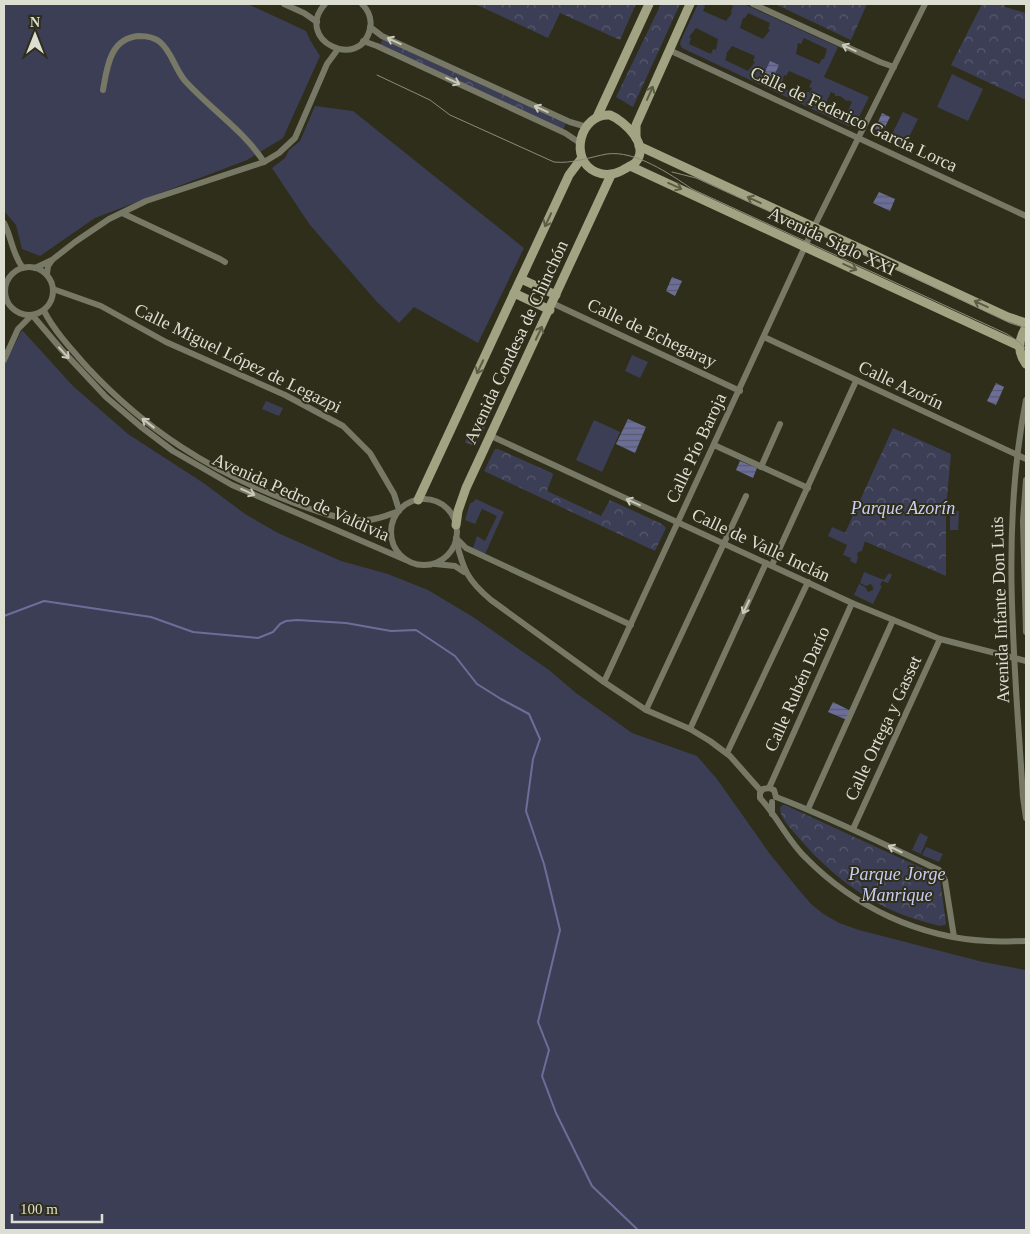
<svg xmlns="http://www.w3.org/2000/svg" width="1030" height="1234" viewBox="0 0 1030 1234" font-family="Georgia,serif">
	<defs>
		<pattern id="park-crowns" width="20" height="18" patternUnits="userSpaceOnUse" patternTransform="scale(1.25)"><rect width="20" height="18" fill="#3c3e56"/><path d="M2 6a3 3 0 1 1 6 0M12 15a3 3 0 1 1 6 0" fill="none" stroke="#58596d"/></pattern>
		<pattern id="water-rules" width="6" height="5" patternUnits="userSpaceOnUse" patternTransform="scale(1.25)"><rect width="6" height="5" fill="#6c6e98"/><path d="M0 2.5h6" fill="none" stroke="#595b70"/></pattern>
	</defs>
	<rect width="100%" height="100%" fill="#2e2e1b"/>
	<g fill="#3c3e56" fill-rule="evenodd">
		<polygon points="4,4 248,4 306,31 310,40 320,56 283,138 247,160 95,218 40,256 22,249 16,225 4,211"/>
		<path d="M698 4H704L705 6 703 11 726 21 732 13 731 12 733 6 729 4H744L838 47 824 77 869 97 856 123 851 126H848L682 48 680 44 681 40ZM748 13 770 23 768 29 770 30 763 39 740 28 743 18H745ZM696 28 718 39 716 50 713 49 711 54 689 44 691 38 689 37ZM804 38 827 49 824 59H822L819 64 796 54 798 43 801 44ZM732 46 755 56 753 61 755 62 748 71 725 60 727 55 726 54ZM789 71 812 81 809 87 812 88 810 92H807L805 97 781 87 784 75 786 76ZM831 92 835 94V96H840L847 101 848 100 852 102 845 117 824 107Z"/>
		<polygon points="952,74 983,89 968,121 937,107"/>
		<polygon points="315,106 353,111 524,248 478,343 414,307 399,323 377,302 310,225 272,168 285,158 289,150 300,141"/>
		<polygon points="903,112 918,119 904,147 889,140"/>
		<polygon points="22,330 73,386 128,434 205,484 245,514 278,533 341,561 388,574 428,590 473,617 549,670 576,693 632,733 697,756 717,779 770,854 799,890 811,904 822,913 839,923 859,930 983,962 1026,970 1026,1230 4,1230 4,366"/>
		<polygon points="632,355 648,362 640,378 625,371"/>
		<polygon points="266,401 283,408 279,416 262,409"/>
		<polygon points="594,420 620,432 602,472 576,460"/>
		<polygon points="476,499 504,512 485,554 473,548 477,536 485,541 497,516 482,509 475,524 465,520 470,503 472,503"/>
		<polygon points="959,511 958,530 950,530 950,512"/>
		<polygon points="832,527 865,541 862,551 858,552 857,556 858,557 856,564 850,561 851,558 843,555 847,545 828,536"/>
		<polygon points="864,572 884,580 889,573 892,575 888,583 882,581 880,585 882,586 873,604 854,595 859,584 865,587 868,592 873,590 873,587 871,584 866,586 860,583"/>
		<polygon points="920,833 928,837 921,854 912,850"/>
		<polygon points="926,847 943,854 939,862 922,855"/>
	</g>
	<g fill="url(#park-crowns)">
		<polygon points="475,4 636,4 620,40 560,13 548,38"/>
		<polygon points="661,4 680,4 633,107 616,97"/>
		<polygon points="775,4 867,4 851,40"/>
		<polygon points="982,4 1004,4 1005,7 1026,13 1026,100 951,65"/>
		<polygon points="383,39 566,123 563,130 380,45"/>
		<polygon points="474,422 485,427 476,447 465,442"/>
		<polygon points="893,428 951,454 946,508 946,576 845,533"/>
		<polygon points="495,449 498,449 552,473 553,475 547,491 601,516 610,500 662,524 666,528 655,551 484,471"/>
		<path d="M782 805H785L937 875 940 880 946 923 945 925 940 926C929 923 917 920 906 916 864 901 827 871 798 837 792 829 780 819 780 808Z"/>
	</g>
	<g fill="url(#water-rules)">
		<polygon points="770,61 779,65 772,80 763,76"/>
		<polygon points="882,113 890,117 882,133 875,129"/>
		<polygon points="879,192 895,199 890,211 873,203"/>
		<polygon points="672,277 682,281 675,296 666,291"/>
		<polygon points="996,383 1004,387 996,405 987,401"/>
		<polygon points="628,419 646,427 635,453 616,444"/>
		<polygon points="740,461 757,468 753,478 736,470"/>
		<polygon points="833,702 851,711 847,720 828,712"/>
	</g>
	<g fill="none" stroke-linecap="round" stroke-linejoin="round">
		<polyline stroke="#6c6e98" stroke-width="2" points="4,616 44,601 151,617 193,632 258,638 273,632 280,624 286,621 297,620 346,623 391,631 416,630 455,656 477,684 501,699 529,714 540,739 533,759 526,811 544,864 560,930 538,1022 549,1050 542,1076 556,1113 592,1186 638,1230"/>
		<g stroke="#777865" stroke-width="6">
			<polyline points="284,4 304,13 317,22"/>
			<path d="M325 4C293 40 360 72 370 29 372 20 369 11 362 4"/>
			<polyline points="753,4 880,62 894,67"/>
			<polyline points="370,27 382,36 570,122 587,127"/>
			<polyline points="363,41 377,46 565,133 580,143"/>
			<polyline points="669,50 1026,216"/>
			<path d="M103 90C107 67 110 38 139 36 147 36 154 37 160 42 173 53 175 71 187 83 212 110 244 131 264 162"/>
			<polyline points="122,213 220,259 225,262"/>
			<path d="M4 223C12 238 12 254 23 268"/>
			<polyline points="52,260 75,242 109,219 146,201 264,162 279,153 295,138 327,64 338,49"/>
			<circle cx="29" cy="291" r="24"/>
			<polyline points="35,268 52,260 48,266 47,274"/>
			<polyline points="53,289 101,306 166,342 285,395 343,426 370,453 394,494 399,510"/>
			<polyline points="552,303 740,391"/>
			<path d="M44 311C55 332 72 350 88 368 146 430 210 471 289 501 313 510 341 521 366 520 378 520 388 515 399 511"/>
			<polyline points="33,316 61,349 106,397 140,426 173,451 232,485 406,560"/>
			<polyline points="764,337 1026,459"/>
			<polyline points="4,360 18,329 31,316"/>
			<path d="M1026 400C1000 531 1015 665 1023 797L1026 818"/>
			<polyline points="491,436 852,603 940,639 1026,661"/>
			<polyline points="714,445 808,488"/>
			<polyline points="761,467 780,424"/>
			<polyline points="1026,480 1023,521 1026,632"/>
			<circle cx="424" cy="532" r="33"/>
			<polyline points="456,538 466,548 631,625"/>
			<path d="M456 540C463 569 467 580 491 600L604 682 646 710 690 729 710 741 730 756 761 791"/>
			<polyline points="435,564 455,566 464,572"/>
			<polyline points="772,565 856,381"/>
			<polyline points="604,682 814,227 925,4"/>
			<polyline points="646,710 746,496"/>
			<polyline points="690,729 766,563"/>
			<polyline points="727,753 808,582"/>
			<polyline points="769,788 852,603"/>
			<path d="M776 797 774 790 769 788 763 789 760 793V798C777 816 788 841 806 858 854 907 920 938 988 941 1001 942 1014 941 1026 941"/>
			<path d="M776 797C832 818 885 845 939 870L945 880 954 937"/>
			<polyline points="808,809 893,620"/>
			<polyline points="772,814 772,802"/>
			<polyline points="853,829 940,639"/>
		</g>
		<g stroke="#a1a383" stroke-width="9">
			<path d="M610 115C625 121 651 146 635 163 631 166 626 168 621 171 613 175 605 176 596 172 568 160 580 113 610 115Z"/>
			<polyline points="597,117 649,4"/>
			<polyline points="636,138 636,125 690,4"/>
			<polyline points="639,146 1008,317 1026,323"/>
			<polyline points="630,166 1019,346"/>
			<polyline points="521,279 556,295"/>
			<polyline points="514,293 550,310"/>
			<path d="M1026 327C1018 340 1017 352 1026 364"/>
			<polyline points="418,500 569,175 581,159"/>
			<polyline points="456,525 458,511 466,488 611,175"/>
		</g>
		<g stroke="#8b8c7c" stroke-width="1">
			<path d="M377 75 430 100 450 115 554 162C572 164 590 157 607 154 635 150 670 174 692 189L1007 334 1019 342 1026 349"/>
			<polyline points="672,172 696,178 900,271 1010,323 1026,328"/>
		</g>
	</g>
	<defs><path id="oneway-shaft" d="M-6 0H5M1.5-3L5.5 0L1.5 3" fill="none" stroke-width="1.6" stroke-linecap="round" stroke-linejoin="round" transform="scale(1.25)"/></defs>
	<g stroke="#c9cabc">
		<use href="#oneway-shaft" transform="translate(394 41) rotate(-155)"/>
		<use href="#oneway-shaft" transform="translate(849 48) rotate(-155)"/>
		<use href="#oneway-shaft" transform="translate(453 81) rotate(25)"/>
		<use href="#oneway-shaft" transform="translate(541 109) rotate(-155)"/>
		<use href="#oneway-shaft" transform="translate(64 353) rotate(48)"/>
		<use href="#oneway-shaft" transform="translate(148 423) rotate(-142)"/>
		<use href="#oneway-shaft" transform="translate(248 492) rotate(24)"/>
		<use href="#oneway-shaft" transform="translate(633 502) rotate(-156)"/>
		<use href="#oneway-shaft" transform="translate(746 607) rotate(115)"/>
		<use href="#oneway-shaft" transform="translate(895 849) rotate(-154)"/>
	</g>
	<g stroke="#5c5d45">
		<use href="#oneway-shaft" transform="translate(650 93) rotate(-66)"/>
		<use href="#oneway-shaft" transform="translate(675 186) rotate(25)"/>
		<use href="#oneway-shaft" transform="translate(754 200) rotate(-155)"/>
		<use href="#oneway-shaft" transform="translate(548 220) rotate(115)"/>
		<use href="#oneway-shaft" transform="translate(850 267) rotate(24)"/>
		<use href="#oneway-shaft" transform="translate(981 304) rotate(-155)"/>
		<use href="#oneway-shaft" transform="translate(539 333) rotate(-65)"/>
		<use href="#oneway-shaft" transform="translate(480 367) rotate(115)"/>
	</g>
	<g text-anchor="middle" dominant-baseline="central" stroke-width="4" stroke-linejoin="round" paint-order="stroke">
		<g font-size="18" fill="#ddded2" stroke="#2e2e1b">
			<text transform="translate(854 119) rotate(25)">Calle de Federico García Lorca</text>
			<text transform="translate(832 241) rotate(25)">Avenida Siglo XXI</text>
			<text transform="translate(652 333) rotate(25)">Calle de Echegaray</text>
			<text transform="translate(516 342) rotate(-65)">Avenida Condesa de Chinchón</text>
			<text transform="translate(238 358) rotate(26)">Calle Miguel López de Legazpi</text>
			<text transform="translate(901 385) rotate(25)">Calle Azorín</text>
			<text transform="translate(696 448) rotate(-65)">Calle Pío Baroja</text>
			<text transform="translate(301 497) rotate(24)">Avenida Pedro de Valdivia</text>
			<text transform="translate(761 545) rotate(25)">Calle de Valle Inclán</text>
			<text transform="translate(1000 610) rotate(-92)">Avenida Infante Don Luis</text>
			<text transform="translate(797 689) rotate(-66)">Calle Rubén Darío</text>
			<text transform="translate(883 728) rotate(-65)">Calle Ortega y Gasset</text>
		</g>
		<g font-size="18" font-style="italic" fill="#cacdf6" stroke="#2e2e1b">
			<text x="903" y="508">Parque Azorín</text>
			<text x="897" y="874">Parque Jorge<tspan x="897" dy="21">Manrique</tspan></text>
		</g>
	</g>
	<rect width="1030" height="1234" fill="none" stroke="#ddded2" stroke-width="10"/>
	<g transform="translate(35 35)" stroke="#2e2e1b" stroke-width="4" paint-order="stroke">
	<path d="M0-4L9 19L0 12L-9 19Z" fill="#ddded2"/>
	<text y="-8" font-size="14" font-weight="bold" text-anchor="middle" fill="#ddded2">N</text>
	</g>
	<path d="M12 1214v8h90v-8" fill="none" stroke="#ddded2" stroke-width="2.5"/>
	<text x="20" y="1214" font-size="15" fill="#ddded2" stroke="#2e2e1b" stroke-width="4" paint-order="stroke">100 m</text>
</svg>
